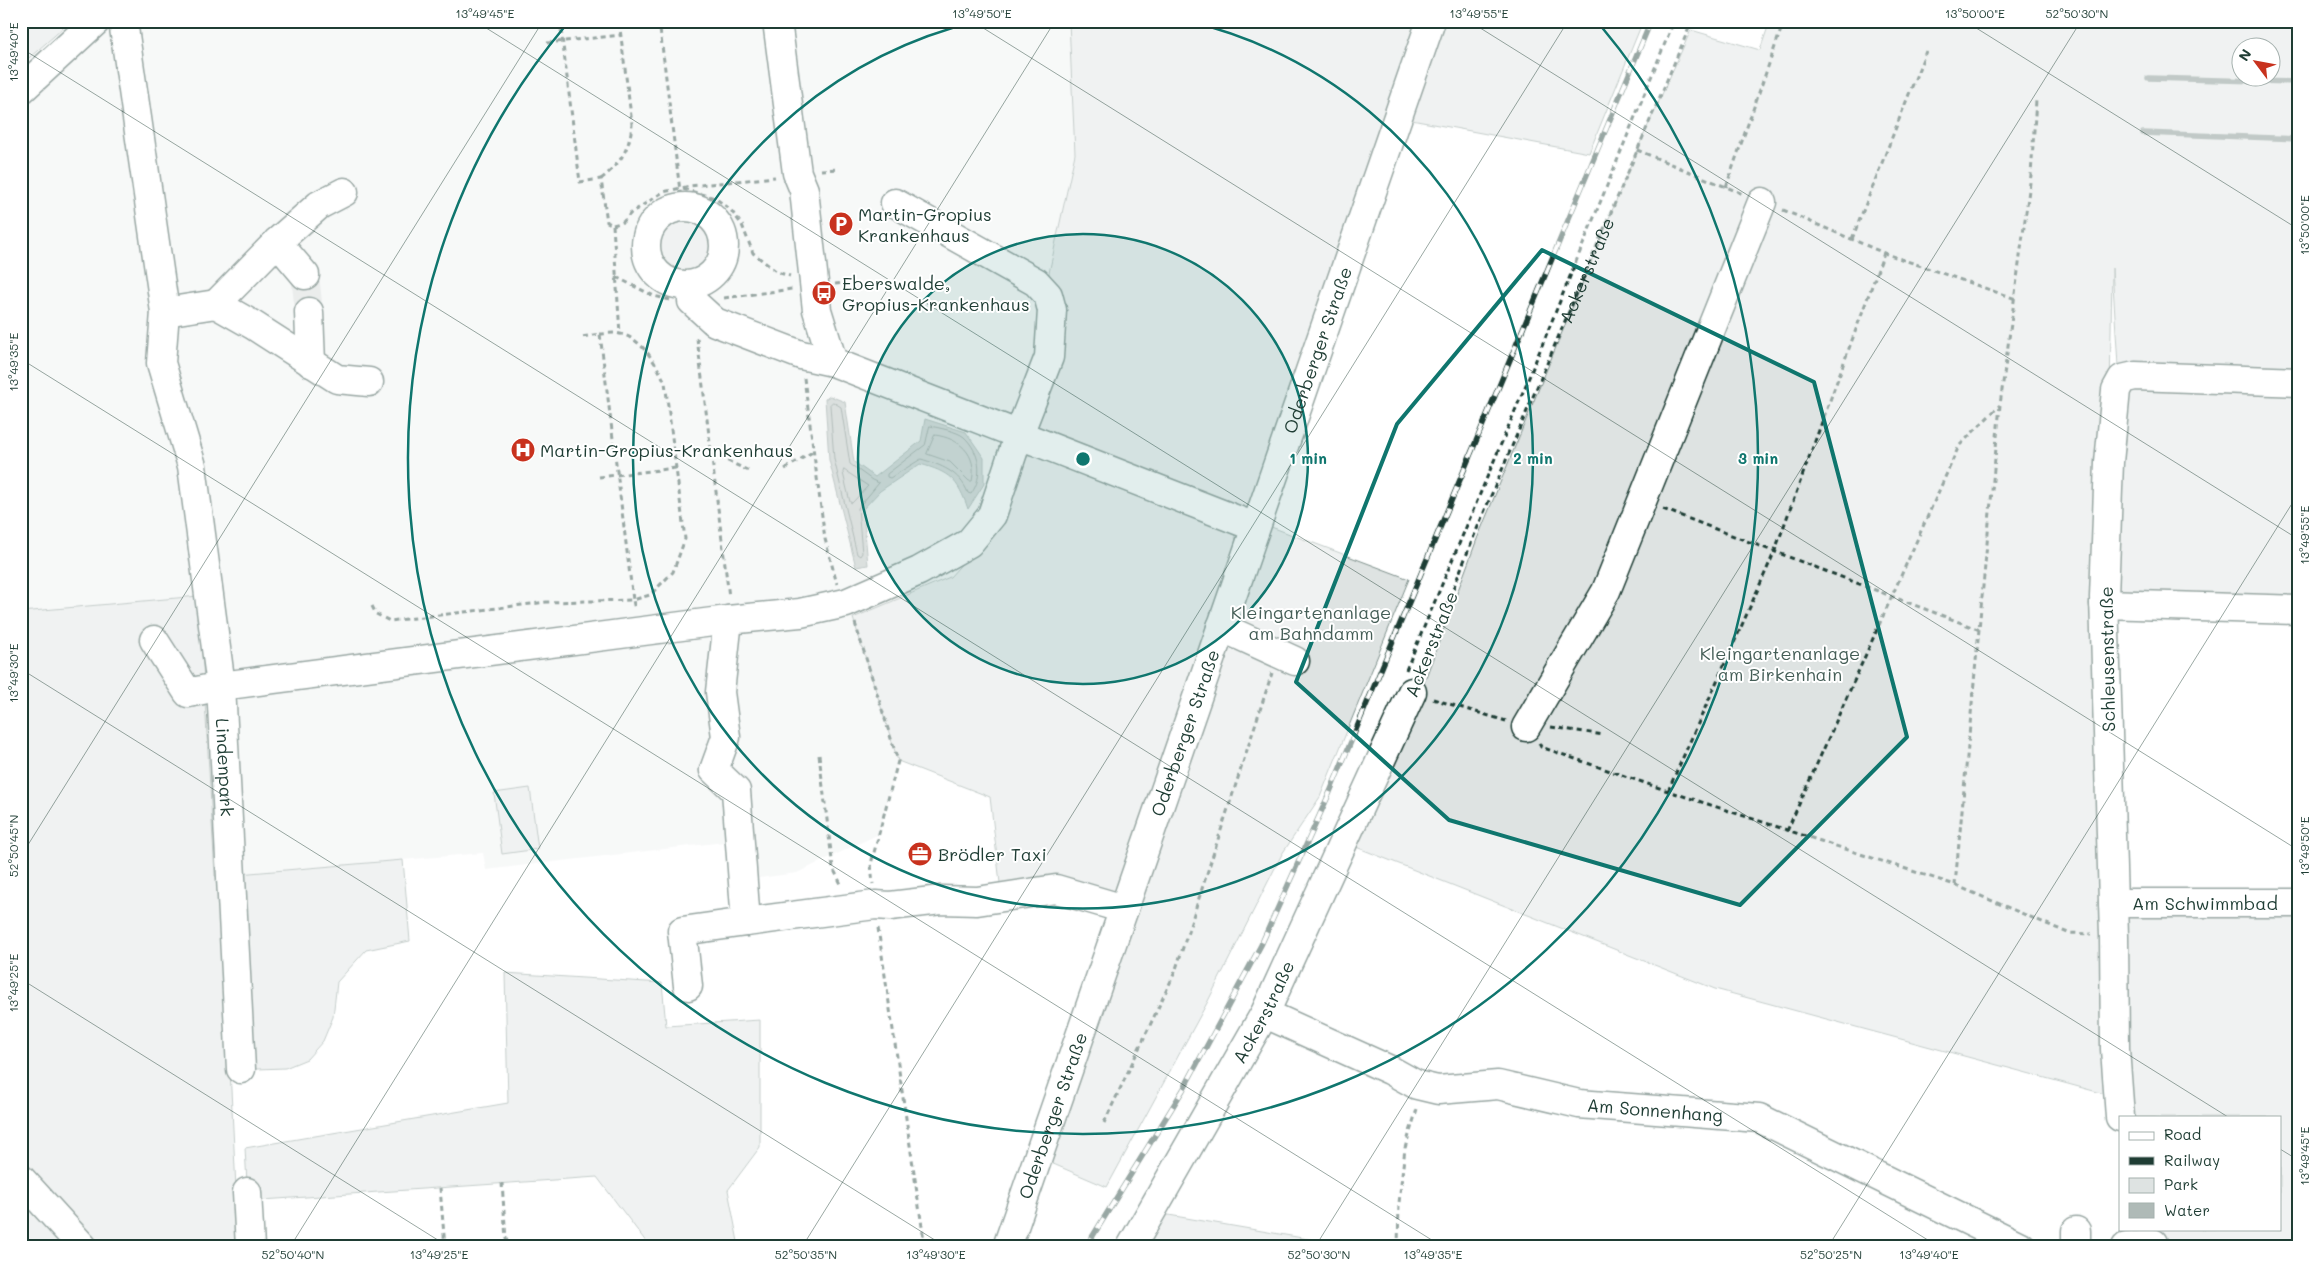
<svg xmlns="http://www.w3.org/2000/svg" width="2319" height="1268" viewBox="0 0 2319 1268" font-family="Mali,sans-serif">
	<rect width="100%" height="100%" fill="#fff"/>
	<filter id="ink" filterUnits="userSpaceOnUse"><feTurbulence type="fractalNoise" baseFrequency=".02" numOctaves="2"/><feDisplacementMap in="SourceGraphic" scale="10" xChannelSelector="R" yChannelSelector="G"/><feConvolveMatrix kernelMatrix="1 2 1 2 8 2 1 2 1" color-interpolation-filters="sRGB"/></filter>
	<g filter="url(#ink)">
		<polygon fill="#eef1f0" points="71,21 1069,21 1075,154 1049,273 1061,300 1000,521 950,577 853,618 898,761 879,834 797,873 737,881 733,841 486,870 483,853 215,876 198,597 21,612 21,67"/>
		<g fill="#dee3e2" stroke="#7e908b" fill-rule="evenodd">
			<polygon points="21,21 71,21 21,65"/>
			<polygon points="1069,21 1422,21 1260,495 1245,509 1038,427 1036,417 1061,300 1049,273 1075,154"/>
			<polygon points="1439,21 1643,21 1589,153 1406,119"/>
			<path d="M1770 21H2298V603L2105 597 2113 903 2298 905V1247H2165L2159 1229H2280V1117H2127L2105 1094 1715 989 1351 845 1419 696 1477 539 1637 150 1691 30 1760 50ZM2242 48H2272V78H2242ZM2112 268 2120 398 2109 457Z"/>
			<circle cx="685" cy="246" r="32"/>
			<polygon points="1041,452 1225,524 1235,536 1237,548 1118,896 1059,880 1000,883 990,797 898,761 853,618 950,577 1000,521 1021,462 1030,455"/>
			<polygon points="1266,525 1409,579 1320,797 1282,854 1207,1003 1107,1187 1051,1163"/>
			<polygon points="199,596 215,876 403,860 410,941 366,950 337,982 333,1017 323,1041 307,1059 285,1068 230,1070 239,1247 96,1247 21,1165 21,612"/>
			<polygon points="530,788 538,849 502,854 494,793"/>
			<polygon points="505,973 662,983 666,1026 760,1020 760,1147 728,1190 739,1247 650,1247 597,1177 248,1201 245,1148 508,1103"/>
			<polygon points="21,1193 70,1247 21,1247"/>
			<polygon points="1157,1213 1355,1247 1138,1247"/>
		</g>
		<path fill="#afbab7" stroke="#758883" d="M830 396 845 402 854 462 875 477 921 441 925 419 966 432 984 458V484L968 509C958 479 949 472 920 464L880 491 863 509 868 565 856 567 829 460 825 399Z"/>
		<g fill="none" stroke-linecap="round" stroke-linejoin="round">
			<g stroke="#596f68" stroke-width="1">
				<polygon points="833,402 841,407 850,464 872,480 879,483 858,508 862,553 860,556 857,554 834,459 830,405"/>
				<path d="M930 426C939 428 957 431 964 437 980 452 984 476 971 494L968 493C960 472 941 465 921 459L890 478 887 477V474L925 445Z"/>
				<path d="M935 435C959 438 978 454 972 481H969L950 462 927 454Z"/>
				<polygon points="844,470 868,486 852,503 850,502 843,473"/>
			</g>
			<g stroke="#758883" stroke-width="5.5">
				<polyline points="2148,78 2298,82"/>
				<polyline points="2143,133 2298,139"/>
			</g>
			<polyline stroke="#d2d8d6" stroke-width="28" stroke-dasharray="28 14" stroke-linecap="butt" points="305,275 309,312"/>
			<defs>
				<g id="minor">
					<path id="s2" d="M123 21 165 312 161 363 192 466 221 686 241 1069"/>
					<polyline points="777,21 797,173 804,190 817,310 833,362 1255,527"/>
					<polyline points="21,90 96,21"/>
					<circle cx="685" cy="246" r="39"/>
					<polyline points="277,242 305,275"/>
					<polyline points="692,301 715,322 801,355 833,362"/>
					<polyline points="216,304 277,242 319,205 344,192"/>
					<polyline points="165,312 216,304 253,325 337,379 369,382"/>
					<polyline points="309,312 311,363"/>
					<polyline points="2104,604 2298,610"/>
					<polyline points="1221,627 1295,661"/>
					<polyline points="154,640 188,693 221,686 728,620 800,613 846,603 919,571 969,543 992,515 1019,434 1049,357 1052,310 1048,295 1036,282 895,203"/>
					<polyline points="1526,727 1606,591 1762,202"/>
					<path id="s3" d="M2113 903H2298"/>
					<polyline points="746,922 875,905 890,906 941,900 977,901 1056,889 1124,909"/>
					<polyline points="688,986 682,931 746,922 736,791 714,770 726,737 720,692 728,620"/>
					<path id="s4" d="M1277 1019 1390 1070 1417 1085 1438 1090 1498 1085 1579 1104 1759 1118 2022 1247"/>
					<polyline points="2120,1117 2115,1049 2114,936 2104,597 2109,462 2116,390 2122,379 2135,376 2298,382"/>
					<polyline points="247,1192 250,1247"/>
					<polyline points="2076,1231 2076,1247"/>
					<path id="s5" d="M1131 1247 1265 1013 1412 692"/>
					<polyline points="2126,1247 2153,1243"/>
				</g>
				<g id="major">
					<polyline points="21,1179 83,1247"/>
					<path id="s6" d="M1007 1247 1431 21"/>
				</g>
			</defs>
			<use href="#minor" stroke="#1f3d34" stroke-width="31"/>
			<use href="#major" stroke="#1f3d34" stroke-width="31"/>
			<g stroke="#1f3d34" stroke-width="3" stroke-dasharray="5 4" stroke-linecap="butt">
				<polyline points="560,21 580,182 601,179 607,222 613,225"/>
				<polyline points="659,21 682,207"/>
				<polyline points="547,43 621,35"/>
				<polyline points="1637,150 1743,194"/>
				<polyline points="821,170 839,169"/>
				<path d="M601 179C620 164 630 149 632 124L619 21"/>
				<polyline points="1726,187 1784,21"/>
				<polyline points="683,189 715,198 730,209 742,225 753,253 777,272 790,276"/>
				<polyline points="1783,210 1884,253 2016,299"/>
				<polyline points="613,225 623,222 631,213 663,192 690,186 775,177"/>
				<polyline points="613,225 620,334"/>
				<polyline points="1852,239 1926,51"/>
				<polyline points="616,277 654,296 670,300"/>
				<polyline points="835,284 847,283"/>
				<polyline points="724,298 792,289"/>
				<path d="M600 334C606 334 614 332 620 334 642 338 656 364 665 382L685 539 673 572 650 595 633 600 635 610"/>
				<polyline points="697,338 729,597"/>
				<polyline points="804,378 825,539 837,584"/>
				<polyline points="711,453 751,472"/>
				<polyline points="785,469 814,451"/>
				<polyline points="599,477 676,468"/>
				<polyline points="1663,509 1980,630"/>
				<polyline points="372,606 376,614 390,621 547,602 633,600 600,334 582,337"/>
				<polyline points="855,623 898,761 871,864 873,884"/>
				<polyline points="1406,670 1525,387 1674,21"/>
				<path id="s1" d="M1420 672 1474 536 1692 21"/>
				<polyline points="1433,699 1506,721"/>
				<polyline points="1551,727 1604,735"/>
				<polyline points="1539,743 1541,747 1668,791 1955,885 2068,933 2091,934"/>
				<polyline points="819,755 833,868 842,886"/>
				<polyline points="1668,791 1774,553 1884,253"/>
				<polyline points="1787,831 1959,446 2000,405"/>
				<polyline points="1955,885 2000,405 2031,175 2036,100"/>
				<polyline points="878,928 925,1247"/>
				<polyline points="1104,1123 1175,972 1272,673"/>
				<polyline points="502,1183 506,1239 510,1247"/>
				<polyline points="440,1188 445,1247"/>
				<polyline points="1398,1247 1399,1203 1405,1148 1417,1109"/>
			</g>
			<use href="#minor" stroke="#fff" stroke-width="28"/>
			<use href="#major" stroke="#fff" stroke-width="28"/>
			<defs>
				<polyline id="rail" points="1086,1247 1183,1090 1261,945 1330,792 1651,21"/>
			</defs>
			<use href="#rail" stroke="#1f3d34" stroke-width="5.5"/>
			<use href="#rail" stroke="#fff" stroke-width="4" stroke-dasharray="11" stroke-linecap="butt"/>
		</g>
	</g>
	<path d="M0 0H2319V1268H0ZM1542 250 1814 382 1907 737 1740 905 1449 820 1296 682 1397 424Z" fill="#fff" fill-opacity=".55" fill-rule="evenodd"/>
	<path fill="none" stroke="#0f766e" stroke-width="4" stroke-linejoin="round" d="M1542 250 1814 382 1907 737 1740 905 1449 820 1296 682 1397 424Z"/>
	<path fill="none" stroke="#1f3d34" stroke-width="1" stroke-opacity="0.45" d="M475 21 2228 1117M972 21 2298 850M1469 21 2298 539M1965 21 2298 229M21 35 30 21M21 48 1939 1247M21 359 1443 1247M21 669 946 1247M21 856 543 21M21 979 449 1247M2280 1149 2298 1160M290 1247 1055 21M802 1247 1568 21M1315 1247 2081 21M1828 1247 2298 494"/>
	<circle cx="1083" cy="459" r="225" fill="#0f766e" fill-opacity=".12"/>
	<g fill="none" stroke="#0f766e" stroke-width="2.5">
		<circle cx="1083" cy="459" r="225"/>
		<path d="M1188 21A450 450 0 1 1 978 21"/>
		<path d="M1600 25A675 675 0 1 1 566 25"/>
	</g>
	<defs>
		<symbol id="parking-disc" viewBox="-11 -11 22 22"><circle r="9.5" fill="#c8321e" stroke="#fff"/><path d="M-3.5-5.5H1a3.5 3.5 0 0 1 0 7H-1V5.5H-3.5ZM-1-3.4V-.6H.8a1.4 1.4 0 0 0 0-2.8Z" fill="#fff"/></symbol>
		<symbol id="bus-disc" viewBox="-11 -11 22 22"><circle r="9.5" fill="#c8321e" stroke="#fff"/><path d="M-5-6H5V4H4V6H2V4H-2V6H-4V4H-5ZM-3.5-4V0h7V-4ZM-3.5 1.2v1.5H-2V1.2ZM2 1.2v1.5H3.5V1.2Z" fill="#fff"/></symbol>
		<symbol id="hospital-disc" viewBox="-11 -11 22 22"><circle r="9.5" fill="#c8321e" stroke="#fff"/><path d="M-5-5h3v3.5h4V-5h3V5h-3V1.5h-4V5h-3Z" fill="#fff"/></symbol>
		<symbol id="office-disc" viewBox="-11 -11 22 22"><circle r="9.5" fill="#c8321e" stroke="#fff"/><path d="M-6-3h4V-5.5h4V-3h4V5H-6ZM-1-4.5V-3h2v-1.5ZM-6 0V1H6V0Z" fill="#fff"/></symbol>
	</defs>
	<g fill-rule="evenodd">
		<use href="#parking-disc" x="827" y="210" width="28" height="28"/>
		<use href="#bus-disc" x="810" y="279" width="28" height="28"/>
		<use href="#hospital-disc" x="509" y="436" width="28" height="28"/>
		<use href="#office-disc" x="906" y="840" width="28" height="28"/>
	</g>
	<g text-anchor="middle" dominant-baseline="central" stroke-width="4" stroke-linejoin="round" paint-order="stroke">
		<g font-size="18" fill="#1f3d34" stroke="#fff" text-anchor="start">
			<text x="858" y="214">Martin-Gropius<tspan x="858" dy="21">Krankenhaus</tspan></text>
			<text x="842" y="283">Eberswalde,<tspan x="842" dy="21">Gropius-Krankenhaus</tspan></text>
			<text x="540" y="450">Martin-Gropius-Krankenhaus</text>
			<text x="938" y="854">Brödler Taxi</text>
		</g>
		<g font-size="18" fill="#1f3d34" stroke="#fff">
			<text stroke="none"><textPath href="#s1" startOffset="435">Ackerstraße</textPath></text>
			<text stroke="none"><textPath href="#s6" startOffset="949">Oderberger Straße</textPath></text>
			<text transform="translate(1431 644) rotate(-68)">Ackerstraße</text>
			<text transform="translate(2107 659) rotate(-91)">Schleusenstraße</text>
			<text stroke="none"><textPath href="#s6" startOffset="544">Oderberger Straße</textPath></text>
			<text stroke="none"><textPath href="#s2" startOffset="756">Lindenpark</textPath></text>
			<text stroke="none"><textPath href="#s3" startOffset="92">Am Schwimmbad</textPath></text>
			<text stroke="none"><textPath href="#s5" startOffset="270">Ackerstraße</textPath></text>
			<text stroke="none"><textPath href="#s4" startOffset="396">Am Sonnenhang</textPath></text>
			<text stroke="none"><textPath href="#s6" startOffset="139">Oderberger Straße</textPath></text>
		</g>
		<g font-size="18" fill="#455e57" stroke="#fff">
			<text x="1311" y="612">Kleingartenanlage<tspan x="1311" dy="21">am Bahndamm</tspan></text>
			<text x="1780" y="653">Kleingartenanlage<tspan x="1780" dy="21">am Birkenhain</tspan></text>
		</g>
	</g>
	<circle cx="1083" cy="459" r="8" fill="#0f766e" stroke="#fff" stroke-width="2.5"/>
	<g font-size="15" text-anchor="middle" font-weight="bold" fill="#0f766e" stroke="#fff" stroke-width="4" stroke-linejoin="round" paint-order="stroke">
		<text x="1308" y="464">1 min</text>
		<text x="1533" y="464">2 min</text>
		<text x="1758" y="464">3 min</text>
	</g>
	<rect width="2319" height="1268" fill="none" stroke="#fff" stroke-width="55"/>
	<rect x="2119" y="1116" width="162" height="115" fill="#ffffff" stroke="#a5b1ae"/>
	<rect x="2129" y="1132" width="25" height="8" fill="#ffffff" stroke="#a5b1ae"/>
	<text x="2164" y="1140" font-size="15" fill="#1f3d34">Road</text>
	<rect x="2129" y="1157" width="25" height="8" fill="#1f3d34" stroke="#a5b1ae"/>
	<text x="2164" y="1166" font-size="15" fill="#1f3d34">Railway</text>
	<rect x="2129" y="1178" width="25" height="15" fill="#dee3e2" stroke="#a5b1ae"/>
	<text x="2164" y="1190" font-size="15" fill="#1f3d34">Park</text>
	<rect x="2129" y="1203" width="25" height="15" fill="#afbab7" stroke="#a5b1ae"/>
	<text x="2164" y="1216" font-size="15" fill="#1f3d34">Water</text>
	<g transform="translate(2256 62) rotate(302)"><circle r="24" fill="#ffffff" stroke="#a5b1ae"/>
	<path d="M0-4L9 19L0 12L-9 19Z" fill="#c8321e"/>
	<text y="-8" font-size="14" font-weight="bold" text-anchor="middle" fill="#1f3d34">N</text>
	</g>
	<rect x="28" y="28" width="2264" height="1212" fill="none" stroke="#1f3d34" stroke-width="2"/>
	<g font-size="12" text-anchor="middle" fill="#1f3d34">
		<text x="485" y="18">13°49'45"E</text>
		<text x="982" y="18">13°49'50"E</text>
		<text x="1479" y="18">13°49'55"E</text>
		<text x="1975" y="18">13°50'00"E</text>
		<text x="2077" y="18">52°50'30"N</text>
		<text transform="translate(14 52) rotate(-90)" y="4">13°49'40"E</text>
		<text transform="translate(2305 225) rotate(-90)" y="4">13°50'00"E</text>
		<text transform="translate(14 362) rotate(-90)" y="4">13°49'35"E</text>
		<text transform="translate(2305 535) rotate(-90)" y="4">13°49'55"E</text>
		<text transform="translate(14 673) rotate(-90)" y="4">13°49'30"E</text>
		<text transform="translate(14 846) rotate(-90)" y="4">52°50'45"N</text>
		<text transform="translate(2305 846) rotate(-90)" y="4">13°49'50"E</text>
		<text transform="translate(14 983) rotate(-90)" y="4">13°49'25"E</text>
		<text transform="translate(2305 1156) rotate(-90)" y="4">13°49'45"E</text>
		<text x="293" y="1259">52°50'40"N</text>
		<text x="439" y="1259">13°49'25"E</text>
		<text x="806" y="1259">52°50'35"N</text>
		<text x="936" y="1259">13°49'30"E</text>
		<text x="1319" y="1259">52°50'30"N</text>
		<text x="1433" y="1259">13°49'35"E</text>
		<text x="1831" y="1259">52°50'25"N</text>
		<text x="1929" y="1259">13°49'40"E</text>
	</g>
</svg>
